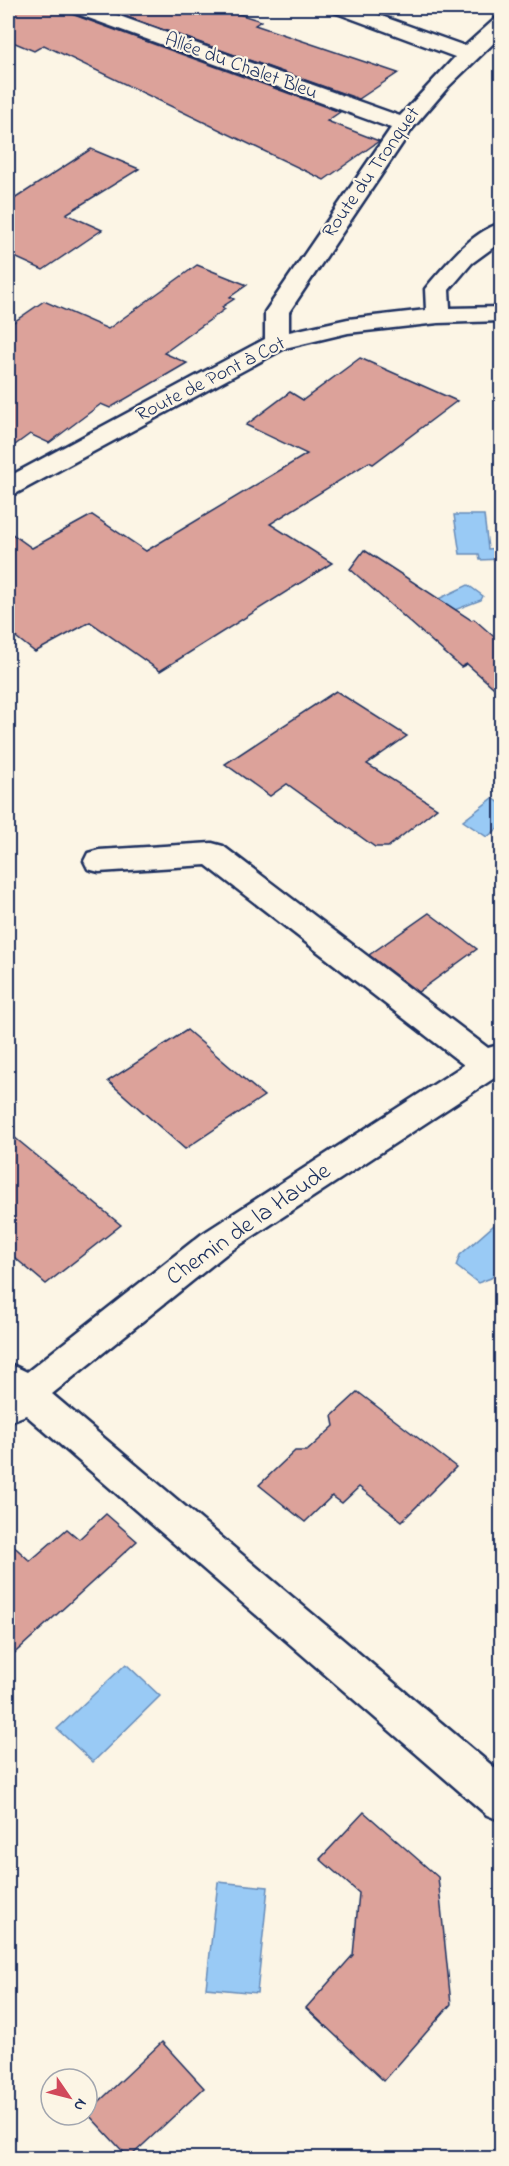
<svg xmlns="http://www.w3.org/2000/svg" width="509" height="2166" viewBox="0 0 509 2166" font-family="'Indie Flower',sans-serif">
	<rect width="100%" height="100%" fill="#fcf5e5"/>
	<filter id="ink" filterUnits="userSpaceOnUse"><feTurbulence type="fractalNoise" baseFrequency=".0167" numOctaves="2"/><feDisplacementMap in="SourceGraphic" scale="12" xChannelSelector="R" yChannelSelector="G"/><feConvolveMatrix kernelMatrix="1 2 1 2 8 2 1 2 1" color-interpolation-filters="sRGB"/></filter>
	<g filter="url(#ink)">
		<g fill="#99caf5" stroke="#678cb9" stroke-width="1.5">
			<polygon points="454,515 484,515 488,549 499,548 500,559 480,560 479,554 460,554"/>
			<polygon points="468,585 483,596 481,600 447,613 434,601"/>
			<polygon points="493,798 501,804 501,826 487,837 463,821"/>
			<polygon points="501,1219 501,1269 491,1278 478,1283 456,1266 460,1255"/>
			<polygon points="126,1664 160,1696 93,1762 57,1729"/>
			<polygon points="218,1882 268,1887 257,1993 206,1988"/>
		</g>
		<g fill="#dca29a" stroke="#1b2f5e" stroke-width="1.5">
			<polygon points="8,8 67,8 71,14 340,112 327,121 379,141 324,180 44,45 34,51 8,40"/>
			<polygon points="102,8 220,8 261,21 255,25 398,73 359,99"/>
			<polygon points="91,149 139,169 66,214 102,230 43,270 8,254 8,203"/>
			<polygon points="197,265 247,285 230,297 234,299 222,307 225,309 164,353 187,363 110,408 101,404 49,443 30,434 8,450 8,326 44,301 108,329"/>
			<polygon points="360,358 457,401 373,464 369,462 270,524 332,563 160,671 90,622 35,652 8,631 8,531 32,548 92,515 146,551 307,454 246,425 290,392 303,400"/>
			<polygon points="364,550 471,620 474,619 501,643 501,694 467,664 461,667 350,569"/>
			<polygon points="336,691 407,736 367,764 437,808 388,847 375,847 287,784 270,796 225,764"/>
			<polygon points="429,913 477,949 418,992 369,955"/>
			<polygon points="187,1030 264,1096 185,1149 108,1081"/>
			<polygon points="8,1132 121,1225 46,1284 8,1252"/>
			<polygon points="358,1392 456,1467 402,1521 359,1487 342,1503 332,1496 305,1522 259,1485 295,1451 307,1451 334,1426 332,1416"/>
			<polygon points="106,1514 137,1541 8,1659 8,1541 30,1561 67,1529 79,1539"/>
			<polygon points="364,1812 438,1877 451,2004 384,2081 306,2008 353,1955 359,1893 320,1859"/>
			<polygon points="162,2042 204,2088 129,2158 87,2113"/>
		</g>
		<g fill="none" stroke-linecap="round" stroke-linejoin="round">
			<defs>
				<g id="minor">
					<path d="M69 8H97L400 116 455 57 334 12 331 8H359L465 46 495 19 502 17V35L449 86 412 129 289 312V332L348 319 426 310 425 289 429 284C447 263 474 230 502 223V241L472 263 449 290 450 308 502 307V321L438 323 348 333 285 348 17 493 8 495V477L265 339V312L391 128 72 12Z"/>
					<polygon points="212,843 223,846 488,1048 502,1044 502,1073 226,1254 52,1394 502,1774 502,1821 487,1815 26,1415 8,1422 8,1363 27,1372 202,1234 464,1065 206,865 99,872 88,869 84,861 88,853 99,850"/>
				</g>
			</defs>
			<use href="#minor" stroke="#1b2f5e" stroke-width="5"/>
			<use href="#minor" fill="#fcf5e5" fill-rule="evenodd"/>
		</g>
	</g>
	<g text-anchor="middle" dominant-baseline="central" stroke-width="4.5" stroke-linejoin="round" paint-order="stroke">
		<g font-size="20" fill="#1b2f5e" stroke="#fcf5e5">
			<text transform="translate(241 67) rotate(20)">Allée du Chalet Bleu</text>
			<text transform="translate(372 173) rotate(-55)">Route du Tronquet</text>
			<text transform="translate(211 380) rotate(-27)">Route de Pont à Cot</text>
		</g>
		<g font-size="24" fill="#1b2f5e" stroke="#fcf5e5">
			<text transform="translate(249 1225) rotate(-35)">Chemin de la Haude</text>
		</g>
	</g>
	<rect width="509" height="2166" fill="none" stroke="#fcf5e5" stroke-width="30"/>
	<rect x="15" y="15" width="479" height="2136" fill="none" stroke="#1b2f5e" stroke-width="2" filter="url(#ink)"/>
	<g transform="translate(69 2097) rotate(125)"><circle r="28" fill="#fcf5e5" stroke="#a2a6af" stroke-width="1.5"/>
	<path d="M0-4.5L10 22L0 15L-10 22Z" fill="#d1495b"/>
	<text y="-9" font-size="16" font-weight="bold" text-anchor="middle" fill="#1b2f5e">N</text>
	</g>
</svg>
